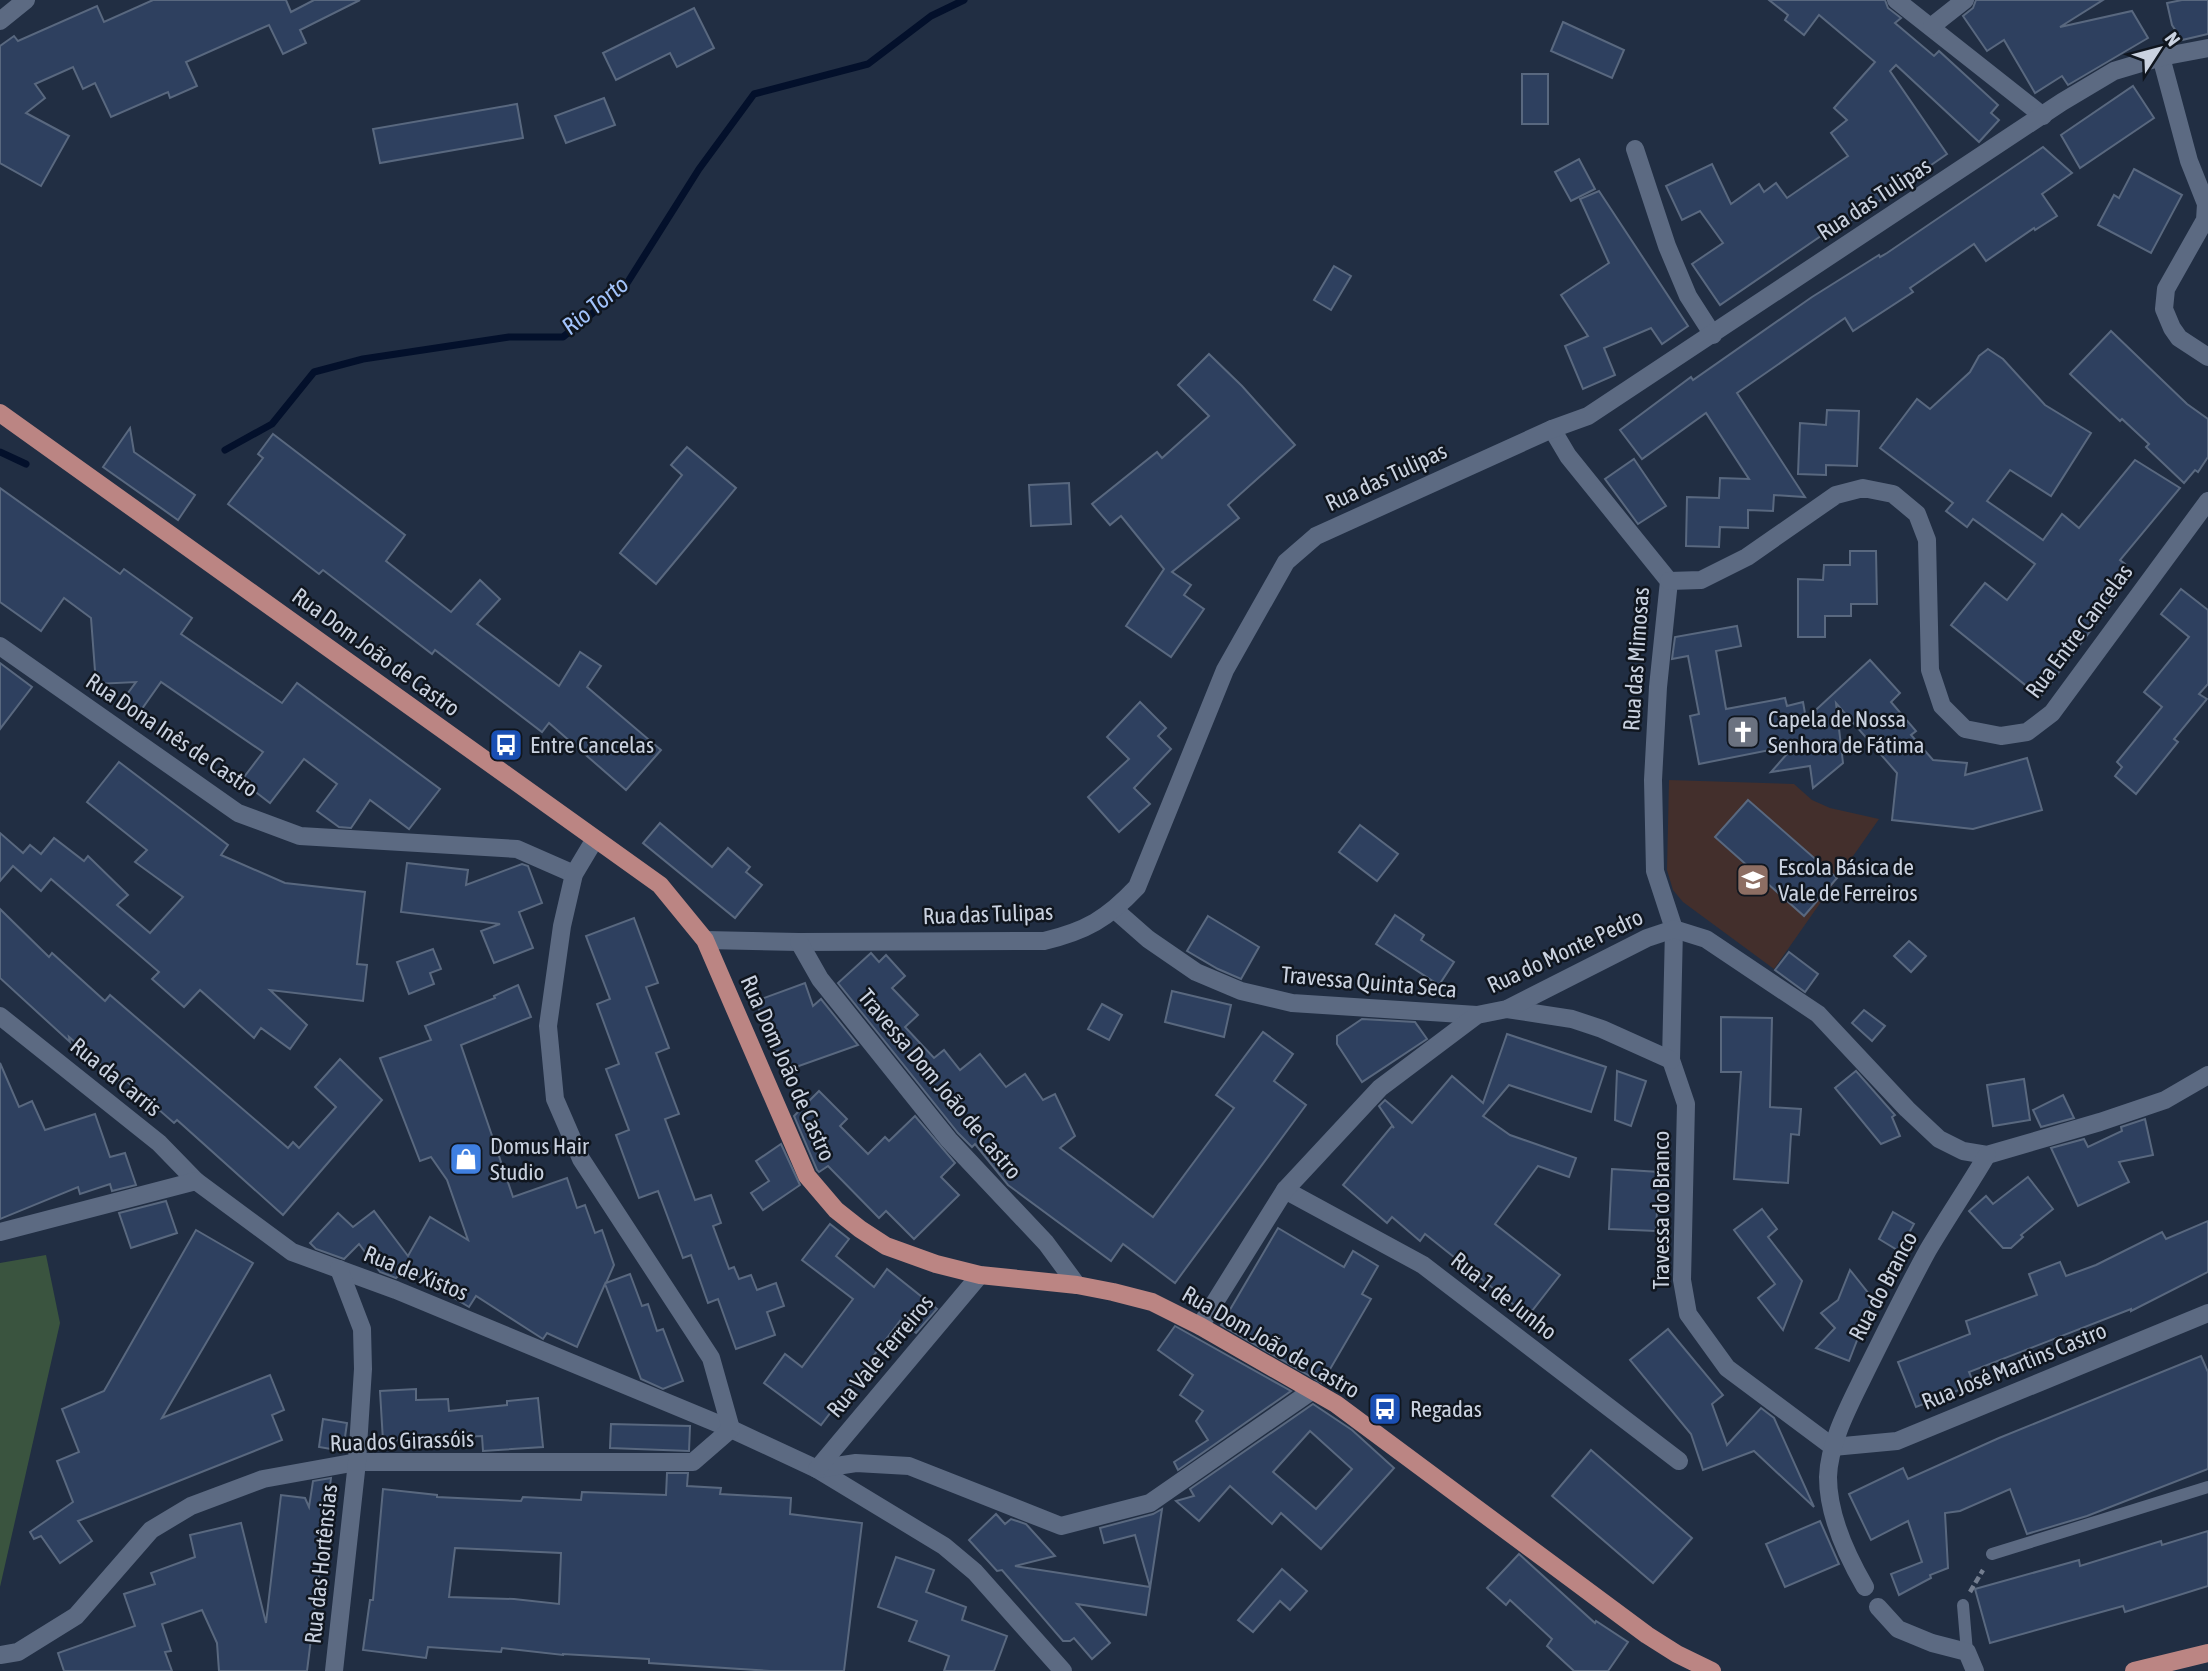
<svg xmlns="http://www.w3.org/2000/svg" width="2208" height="1671" viewBox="0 0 2208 1671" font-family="'Asap Condensed',sans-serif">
	<rect width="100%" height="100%" fill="#212e43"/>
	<polygon fill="#432f2c" points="1669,780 1794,784 1812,800 1830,808 1879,819 1774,969 1683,902 1673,890 1667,870"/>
	<polygon fill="#3a543f" points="46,1255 60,1323 0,1587 0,1263"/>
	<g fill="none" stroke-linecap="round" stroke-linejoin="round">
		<g stroke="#03102b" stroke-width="7">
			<polyline points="225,450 272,424 314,372 363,359 509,337 563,337 624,288 699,169 754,94 868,64 931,16 964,0"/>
			<polyline points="0,452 26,464"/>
		</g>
	</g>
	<g fill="#2e405f" stroke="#59687f" stroke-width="2" fill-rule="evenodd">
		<polygon points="153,0 286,0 291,12 314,0 360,0 300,30 306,43 283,54 269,25 186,62 197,86 170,98 168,92 111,117 95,83 83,89 73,67 35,84 45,98 26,113 69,136 41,186 0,163 0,46 14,36 18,41 97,6 104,22"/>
		<polygon points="1769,0 1885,0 1888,8 1901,18 1895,23 1934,56 1939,51 1998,105 1991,113 1999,120 1979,142 1896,65 1890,71 1947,154 1823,240 1821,236 1720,305 1692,264 1723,243 1700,211 1682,220 1666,186 1712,164 1731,204 1759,184 1764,192 1776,183 1787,198 1848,156 1831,133 1847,120 1834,108 1875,62 1819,15 1804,35 1785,20 1788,15"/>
		<polygon points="1976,0 2103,0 2060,27 2132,11 2148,38 2068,85 2062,76 2035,93 2004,40 1987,51 1963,16 1973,8"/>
		<polygon points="2182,0 2208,0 2208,34 2182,40 2172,25 2167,3"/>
		<polygon points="694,8 714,48 677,67 670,53 616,80 603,53"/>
		<polygon points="1563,22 1624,50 1612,78 1551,51"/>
		<rect x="1522" y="74" width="26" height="50"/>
		<polygon points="2133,86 2154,118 2080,168 2061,135"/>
		<polygon points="604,98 615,125 566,143 555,116"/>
		<polygon points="517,104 523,138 380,163 373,129"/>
		<polygon points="2043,147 2072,173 2042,194 2057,216 2035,230 2034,228 1986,261 1974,244 1910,288 1913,292 1853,331 1845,318 1737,393 1805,497 1774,495 1773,511 1748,510 1748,528 1720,527 1719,547 1686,546 1687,497 1719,498 1720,478 1749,479 1706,413 1642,459 1620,430 1691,377 1693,380 1812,297 1879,255 1880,257 1887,253"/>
		<polygon points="1579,159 1595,189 1571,201 1555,172"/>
		<polygon points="2134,169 2182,195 2151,253 2098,225 2114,195 2119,198"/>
		<polygon points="1599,191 1688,326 1662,344 1651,328 1604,348 1615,375 1583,389 1565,346 1588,336 1561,295 1609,263 1580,199"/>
		<polygon points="1334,266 1351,276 1331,310 1314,300"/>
		<polygon points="2111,331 2187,404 2208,419 2208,457 2198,472 2195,470 2184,483 2146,447 2149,444 2122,419 2120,421 2070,374"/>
		<polygon points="1988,349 2003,359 2045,405 2091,433 2051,496 2010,470 1987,501 2043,540 2062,514 2079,528 2135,460 2180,488 2120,560 2125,564 2106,588 2117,596 2040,697 1951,625 1985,583 2007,600 2035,564 1973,519 1967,527 1946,511 1953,503 1880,448 1917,399 1930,409 1970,372 1979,356"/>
		<polygon points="1209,354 1242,386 1295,445 1228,505 1239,518 1172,572 1191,585 1184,595 1204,609 1171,657 1126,626 1164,569 1121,516 1110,525 1092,504 1157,452 1162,458 1209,416 1178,385"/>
		<polygon points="1827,410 1859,411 1857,466 1826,465 1826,475 1798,474 1800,423 1826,425"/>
		<polygon points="130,428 134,452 195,495 178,520 103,467"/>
		<polygon points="273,434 405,535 386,561 451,612 480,580 500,599 477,624 559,686 580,652 601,666 587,687 661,750 626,790 549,723 542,732 435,650 432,654 323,570 319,574 228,504 263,458 258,454"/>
		<polygon points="687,447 736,488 656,584 620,553 682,475 671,465"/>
		<polygon points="1634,459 1666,506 1638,524 1605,479"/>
		<polygon points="1069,483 1071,524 1031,526 1029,485"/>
		<polygon points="0,488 120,574 124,569 192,618 181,634 282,703 297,683 440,789 409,829 370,800 351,828 339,827 317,811 337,784 304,759 270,803 241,781 263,752 161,682 139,713 122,701 136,682 96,684 91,618 64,598 41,631 0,602"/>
		<polygon points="1850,551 1876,551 1877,604 1851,604 1851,616 1825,616 1825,637 1798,637 1798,579 1823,580 1824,565 1850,565"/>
		<polygon points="2181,589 2208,610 2208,684 2199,694 2207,699 2174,739 2178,742 2136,794 2115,776 2122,767 2117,762 2162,707 2144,692 2189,637 2161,614"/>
		<polygon points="1737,626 1741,646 1716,651 1726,709 1785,698 1787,706 1803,702 1806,719 1870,660 1900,693 1891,702 1916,731 1911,735 1933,760 1967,763 1965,775 2027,758 2042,810 1973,829 1892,820 1897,773 1836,703 1843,763 1813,788 1810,766 1771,772 1795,745 1699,764 1690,716 1699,714 1688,656 1672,659 1675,637"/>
		<polygon points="0,663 32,687 0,729"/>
		<polygon points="1140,702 1166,728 1158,736 1171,749 1134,788 1150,804 1119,832 1088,797 1129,759 1107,737"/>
		<polygon points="119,762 228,845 221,855 285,883 365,892 357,964 367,965 363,1001 270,990 307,1025 290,1049 261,1028 254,1038 200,990 184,1007 152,979 159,972 51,879 41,891 13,866 0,881 0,833 23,853 30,845 41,854 54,838 84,861 88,856 128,895 117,905 150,933 183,897 135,862 147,850 87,802"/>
		<polygon points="1748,800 1837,878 1804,916 1715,837"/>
		<polygon points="660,823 712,867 728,848 750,867 746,872 762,885 735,918 643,843"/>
		<polygon points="1360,825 1398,854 1377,881 1339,852"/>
		<polygon points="407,863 468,870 466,885 522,864 528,866 542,903 519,912 533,948 494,963 481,931 500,924 401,912"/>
		<polygon points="0,909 49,957 52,953 105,1001 110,995 288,1148 293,1142 299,1148 336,1107 315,1087 340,1059 382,1100 283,1215 177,1120 174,1123 126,1081 123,1084 69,1037 70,1042 0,978"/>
		<polygon points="1395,915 1424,935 1421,940 1454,962 1439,985 1376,944"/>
		<polygon points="1208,916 1259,947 1241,979 1218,969 1187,951"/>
		<polygon points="634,918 658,983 646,987 669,1048 656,1053 679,1114 665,1119 695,1200 711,1195 721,1223 713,1226 729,1269 734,1267 739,1279 751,1275 757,1290 776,1283 784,1306 767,1312 775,1335 736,1349 718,1299 708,1303 691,1255 683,1258 658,1191 639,1198 616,1135 629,1130 606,1069 619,1064 597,1004 610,999 586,936"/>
		<polygon points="1909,941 1926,956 1911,972 1894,956"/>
		<polygon points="433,949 441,969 430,973 434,984 409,994 397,962"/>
		<polygon points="1789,952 1818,974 1805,992 1775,970"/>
		<polygon points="871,953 879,962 886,955 905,976 892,988 918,1015 905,1027 934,1058 944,1050 960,1070 980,1054 1006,1087 1025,1074 1043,1100 1055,1094 1075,1136 1060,1148 1153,1217 1234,1108 1216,1095 1263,1032 1293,1054 1274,1081 1306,1105 1175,1283 1123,1244 1111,1261 1008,1185 975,1144 972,1147 958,1133 838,983"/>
		<polygon points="805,983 813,1006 821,999 858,1045 782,1072 756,1001"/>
		<polygon points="518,985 531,1017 461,1045 513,1197 567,1178 577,1208 585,1205 595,1233 602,1230 614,1265 606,1283 630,1274 642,1306 648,1304 657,1331 663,1329 683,1381 663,1389 641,1379 605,1284 577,1347 547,1333 543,1339 476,1296 469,1307 406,1269 396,1278 380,1272 359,1244 344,1259 316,1249 310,1243 338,1213 353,1227 374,1211 408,1256 430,1217 468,1240 447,1180 431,1157 420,1161 380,1058 431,1040 425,1026 495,998 494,996"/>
		<polygon points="1172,991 1231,1005 1224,1037 1165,1022"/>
		<polygon points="1102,1004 1122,1015 1109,1040 1088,1029"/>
		<polygon points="1864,1010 1885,1026 1872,1041 1852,1023"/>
		<polygon points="1721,1017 1772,1018 1770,1107 1801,1109 1799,1135 1791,1134 1788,1183 1734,1179 1741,1072 1721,1072"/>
		<polygon points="1362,1019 1415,1022 1427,1039 1362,1082 1337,1044 1337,1036"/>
		<polygon points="1507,1034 1606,1067 1591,1112 1509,1085 1483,1116 1510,1135 1576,1158 1569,1177 1538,1166 1495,1224 1560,1275 1528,1316 1425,1234 1420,1241 1392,1217 1387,1223 1343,1185 1392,1126 1394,1128 1379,1106 1385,1100 1412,1123 1452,1076 1483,1103"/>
		<polygon points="0,1063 19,1107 32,1101 45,1130 95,1114 110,1157 125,1153 136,1185 112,1191 110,1184 80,1194 78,1187 0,1219"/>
		<polygon points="1617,1071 1646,1081 1631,1126 1615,1120"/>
		<polygon points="1856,1071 1895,1115 1892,1117 1900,1136 1881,1144 1835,1088"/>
		<polygon points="2024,1079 2030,1120 1993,1126 1987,1085"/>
		<polygon points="819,1091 847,1119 840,1126 868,1154 885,1137 889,1141 915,1116 955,1163 941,1177 959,1195 914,1239 886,1211 879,1218 828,1166 819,1172 817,1170 794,1116"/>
		<polygon points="2063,1095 2074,1118 2041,1127 2033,1110"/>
		<polygon points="2145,1119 2153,1155 2119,1162 2129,1182 2078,1206 2051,1148 2084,1139 2088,1147 2122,1131 2121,1127"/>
		<polygon points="781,1144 800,1185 763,1210 751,1193 769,1181 756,1161"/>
		<polygon points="1612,1169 1659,1172 1656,1231 1609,1229"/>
		<polygon points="2028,1177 2053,1209 2021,1235 2023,1237 2011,1248 2003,1248 1969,1211 1986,1196 1993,1204"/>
		<polygon points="166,1201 177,1233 131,1248 119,1213"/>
		<polygon points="1762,1209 1777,1229 1768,1237 1802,1281 1783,1330 1758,1298 1775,1284 1734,1230"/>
		<polygon points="1893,1212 1914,1224 1899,1251 1879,1239"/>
		<polygon points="2208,1221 2208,1272 2131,1311 2131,1309 1969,1372 1974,1384 1916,1407 1898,1362 1970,1334 1966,1321 2037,1295 2029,1274 2060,1262 2066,1276 2096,1265 2162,1232 2166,1239"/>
		<polygon points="830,1224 849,1239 836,1256 874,1287 887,1269 937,1309 916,1333 900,1321 821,1425 764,1383 785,1354 802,1367 853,1299 802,1260"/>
		<polygon points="1278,1228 1344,1267 1353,1251 1378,1266 1362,1294 1371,1299 1322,1383 1221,1325"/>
		<polygon points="196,1230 253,1263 162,1418 270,1375 284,1410 272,1415 282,1440 78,1521 92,1541 60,1563 41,1536 34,1539 30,1532 73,1502 57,1461 79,1452 62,1409 104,1391"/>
		<polygon points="1850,1270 1873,1299 1849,1361 1816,1348 1835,1328 1821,1313 1838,1300"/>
		<polygon points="1175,1326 1291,1391 1178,1470 1174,1462 1208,1440 1196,1421 1203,1411 1180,1395 1193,1375 1158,1350"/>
		<polygon points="1668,1329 1723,1395 1712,1404 1727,1445 1761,1408 1774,1418 1814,1507 1754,1451 1703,1470 1691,1434 1630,1360"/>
		<polygon points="2201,1356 2208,1372 2208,1469 2087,1516 2027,1534 2010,1489 1960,1511 1945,1513 1948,1568 1930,1575 1931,1578 1899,1595 1891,1574 1922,1562 1908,1521 1871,1540 1849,1494 1903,1468 1908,1479 1999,1438"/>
		<polygon points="416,1389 416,1400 448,1399 449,1411 507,1405 507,1401 538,1398 543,1447 483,1451 482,1436 383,1441 380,1391"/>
		<path d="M1313 1404 1352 1430 1394 1468 1321 1549 1281 1513 1272 1524 1230 1486 1199 1521 1176 1501 1194 1496 1190 1489ZM1310 1431 1352 1469 1316 1509 1273 1472Z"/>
		<polygon points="323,1419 347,1423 343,1451 319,1447"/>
		<polygon points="611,1424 690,1426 689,1451 610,1448"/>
		<polygon points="1591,1450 1692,1538 1653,1583 1552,1496"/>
		<path d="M667 1473H688L687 1486 721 1488 720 1494 791 1498 790 1514 862 1523 844 1671H770L649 1663V1659L563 1654V1655L502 1648 501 1652 428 1647 426 1658 363 1650 370 1600H373L383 1489 437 1495V1497L521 1501 523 1497 581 1500 582 1492 666 1495ZM455 1548 561 1553 559 1604 514 1599 449 1597Z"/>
		<polygon points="331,1478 307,1671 219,1671 217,1643 202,1610 162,1624 171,1651 165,1652 172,1671 64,1671 58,1653 135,1626 124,1594 155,1584 151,1573 195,1557 190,1535 241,1523 266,1623 281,1495 305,1498 309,1507 313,1481"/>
		<polygon points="1162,1509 1146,1615 1077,1604 1110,1643 1092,1659 1074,1638 1070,1641 1063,1641 1002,1570 997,1571 969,1540 996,1514 1005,1524 1011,1519 1026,1524 1055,1556 1015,1566 1150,1587 1135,1535 1104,1543 1100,1528 1153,1514"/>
		<polygon points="1820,1521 1839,1564 1785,1587 1766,1544"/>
		<polygon points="2208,1531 2208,1586 2125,1612 2123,1606 1990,1643 1975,1589 2079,1560 2080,1566 2161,1541 2162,1545"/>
		<polygon points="1519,1554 1595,1623 1596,1621 1628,1642 1608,1671 1574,1671 1547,1646 1552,1639 1510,1600 1506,1605 1487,1588"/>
		<polygon points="896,1557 934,1570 926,1592 966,1607 962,1620 1007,1636 994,1671 944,1671 949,1656 909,1641 917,1621 878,1607"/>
		<polygon points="1282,1569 1307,1591 1290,1610 1280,1601 1253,1632 1238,1620"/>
	</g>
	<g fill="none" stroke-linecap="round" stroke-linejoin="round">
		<polyline stroke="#737d8f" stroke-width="4.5" stroke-dasharray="7 3.5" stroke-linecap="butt" points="1970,1592 1983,1570"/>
		<g stroke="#5c6a82" stroke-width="12">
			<polyline points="1992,1554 2208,1487"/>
			<polyline points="1963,1605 1967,1652"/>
		</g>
		<g stroke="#5c6a82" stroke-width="18">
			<polyline points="1896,0 2043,116"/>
			<polyline points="0,21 26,0"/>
			<polyline points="1932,26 1965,0"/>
			<polyline points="2161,57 2189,161 2206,204 2205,220 2166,289 2164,309 2172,328 2179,338 2208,357"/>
			<polyline points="1635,149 1667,246 1688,296 1713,335"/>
			<polyline points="1552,429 1568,456 1669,581 1658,687 1653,780 1655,871 1674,929 1671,1060 1686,1104 1682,1280 1688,1314 1727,1368 1833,1447"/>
			<polyline points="1669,581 1701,580 1747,557 1836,495 1863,488 1893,494 1917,514 1927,540 1930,670 1942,706 1965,729 2001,736 2027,732 2052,713 2208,501"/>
			<polyline points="0,646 238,813 300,836 517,849 574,874"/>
			<polyline points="1115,910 1148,939 1196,972 1241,991 1292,1003 1477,1015"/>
			<path d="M705 940 799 942 1044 941C1086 931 1107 919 1137 887L1225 670 1286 562 1316 536 1552 429 1588 416 2062 102 2114 71 2161 57 2208 48"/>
			<polyline points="799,942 820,979 949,1140 1046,1243 1077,1285"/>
			<polyline points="1507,1009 1572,1019 1602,1029 1671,1060"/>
			<polyline points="0,1016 159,1143 196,1181"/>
			<polyline points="1285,1190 1423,1265 1679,1461"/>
			<polyline points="0,1232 196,1181 292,1252 396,1290 731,1429 817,1469 944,1546 975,1572 1063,1671"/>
			<polyline points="1200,1326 1285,1190 1380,1088 1477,1015 1507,1009 1647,938 1674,929 1706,939 1818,1014 1907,1109 1939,1139 1963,1151 1987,1155 2100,1122 2165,1100 2208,1075"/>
			<polyline points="1833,1447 1897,1441 2208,1313"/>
			<polyline points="817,1469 856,1463 909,1466 1061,1526 1150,1503 1313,1390"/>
			<polyline points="817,1469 980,1275"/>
			<path d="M1865 1587C1847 1556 1828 1515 1828 1477 1829 1442 1850 1404 1865 1373 1886 1331 1906 1290 1928 1250 1947 1218 1968 1187 1987 1155"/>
			<polyline points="1878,1607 1898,1629 1932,1643 1967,1652 1975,1671"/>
			<polyline points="0,1655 18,1652 76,1616 151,1530 191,1506 263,1479 357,1462 693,1462 731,1429 711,1358 581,1159 555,1099 548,1026 562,926 574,874 595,839"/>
			<polyline points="334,1671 357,1462 363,1369 362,1329 339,1269"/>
		</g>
		<g stroke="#bb8583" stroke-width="18">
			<polyline points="0,413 660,885 705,940 807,1176 836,1210 860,1229 886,1246 936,1264 980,1275 1077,1285 1113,1292 1152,1302 1200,1326 1336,1404 1647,1635 1677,1654 1712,1671"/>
			<polyline points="2134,1671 2208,1653"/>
		</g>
	</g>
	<defs>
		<symbol id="church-square" viewBox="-11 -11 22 22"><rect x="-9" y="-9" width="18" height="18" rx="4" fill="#6b7280" stroke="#10161f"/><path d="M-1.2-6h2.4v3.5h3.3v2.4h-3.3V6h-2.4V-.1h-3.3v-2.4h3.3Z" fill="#fff"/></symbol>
		<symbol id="bus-square" viewBox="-11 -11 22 22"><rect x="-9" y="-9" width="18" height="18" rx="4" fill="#1a4fb4" stroke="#10161f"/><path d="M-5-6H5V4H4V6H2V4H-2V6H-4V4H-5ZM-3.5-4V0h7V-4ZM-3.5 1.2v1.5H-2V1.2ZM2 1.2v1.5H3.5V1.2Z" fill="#fff"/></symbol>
		<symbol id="school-square" viewBox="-11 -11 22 22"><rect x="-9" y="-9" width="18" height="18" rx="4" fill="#8d6e63" stroke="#10161f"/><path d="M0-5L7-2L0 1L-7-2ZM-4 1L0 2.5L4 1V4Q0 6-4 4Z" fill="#fff"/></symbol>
		<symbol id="shop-square" viewBox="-11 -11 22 22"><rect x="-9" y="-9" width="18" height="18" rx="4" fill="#3f7fe0" stroke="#10161f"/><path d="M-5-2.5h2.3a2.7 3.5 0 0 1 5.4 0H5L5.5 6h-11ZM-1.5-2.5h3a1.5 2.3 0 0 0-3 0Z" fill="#fff"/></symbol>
	</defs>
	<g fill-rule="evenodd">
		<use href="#church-square" x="1724" y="713" width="38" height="38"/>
		<use href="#bus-square" x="487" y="726" width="38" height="38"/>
		<use href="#school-square" x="1734" y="861" width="38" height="38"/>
		<use href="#shop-square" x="447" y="1140" width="38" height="38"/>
		<use href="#bus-square" x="1366" y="1390" width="38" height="38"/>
	</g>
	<g text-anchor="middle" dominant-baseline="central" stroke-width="5" stroke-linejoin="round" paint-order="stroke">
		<g font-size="23" fill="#cad2e0" stroke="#10161f">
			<text transform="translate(1874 199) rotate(-33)">Rua das Tulipas</text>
			<text transform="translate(1386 477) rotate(-25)">Rua das Tulipas</text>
			<text transform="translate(2079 631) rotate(-53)">Rua Entre Cancelas</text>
			<text transform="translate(376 652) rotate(36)">Rua Dom João de Castro</text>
			<text transform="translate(1636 659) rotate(-86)">Rua das Mimosas</text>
			<text transform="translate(172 735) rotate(34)">Rua Dona Inês de Castro</text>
			<text transform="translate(988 914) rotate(-2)">Rua das Tulipas</text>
			<text transform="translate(1565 951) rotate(-25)">Rua do Monte Pedro</text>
			<text transform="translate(1369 982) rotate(5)">Travessa Quinta Seca</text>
			<text transform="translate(788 1068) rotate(66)">Rua Dom João de Castro</text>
			<text transform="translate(116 1077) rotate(39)">Rua da Carris</text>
			<text transform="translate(940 1084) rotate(50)">Travessa Dom João de Castro</text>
			<text transform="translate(1661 1210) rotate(-90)">Travessa do Branco</text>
			<text transform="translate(416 1273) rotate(22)">Rua de Xistos</text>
			<text transform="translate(1883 1286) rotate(-62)">Rua do Branco</text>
			<text transform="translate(1504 1296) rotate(38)">Rua 1 de Junho</text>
			<text transform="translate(1271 1342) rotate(30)">Rua Dom João de Castro</text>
			<text transform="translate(880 1356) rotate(-50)">Rua Vale Ferreiros</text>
			<text transform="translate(2014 1366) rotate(-22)">Rua José Martins Castro</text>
			<text transform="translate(402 1441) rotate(-2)">Rua dos Girassóis</text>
			<text transform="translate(321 1564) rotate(-84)">Rua das Hortênsias</text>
		</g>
		<g font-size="23" fill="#cad2e0" stroke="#10161f" text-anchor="start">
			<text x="1768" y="719">Capela de Nossa<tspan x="1768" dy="26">Senhora de Fátima</tspan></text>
			<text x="530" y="745">Entre Cancelas</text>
			<text x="1778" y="867">Escola Básica de<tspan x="1778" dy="26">Vale de Ferreiros</tspan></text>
			<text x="490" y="1146">Domus Hair<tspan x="490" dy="26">Studio</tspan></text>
			<text x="1410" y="1409">Regadas</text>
		</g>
		<g font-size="24" font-style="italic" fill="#a2c3fb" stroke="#10161f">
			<text transform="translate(595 305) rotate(-39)">Rio Torto</text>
		</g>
	</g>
	<g transform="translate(2159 49) rotate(54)" stroke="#10161f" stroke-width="5" paint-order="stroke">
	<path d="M0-5L12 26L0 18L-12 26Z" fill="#cad2e0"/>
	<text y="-10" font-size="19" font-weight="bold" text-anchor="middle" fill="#cad2e0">N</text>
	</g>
</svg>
